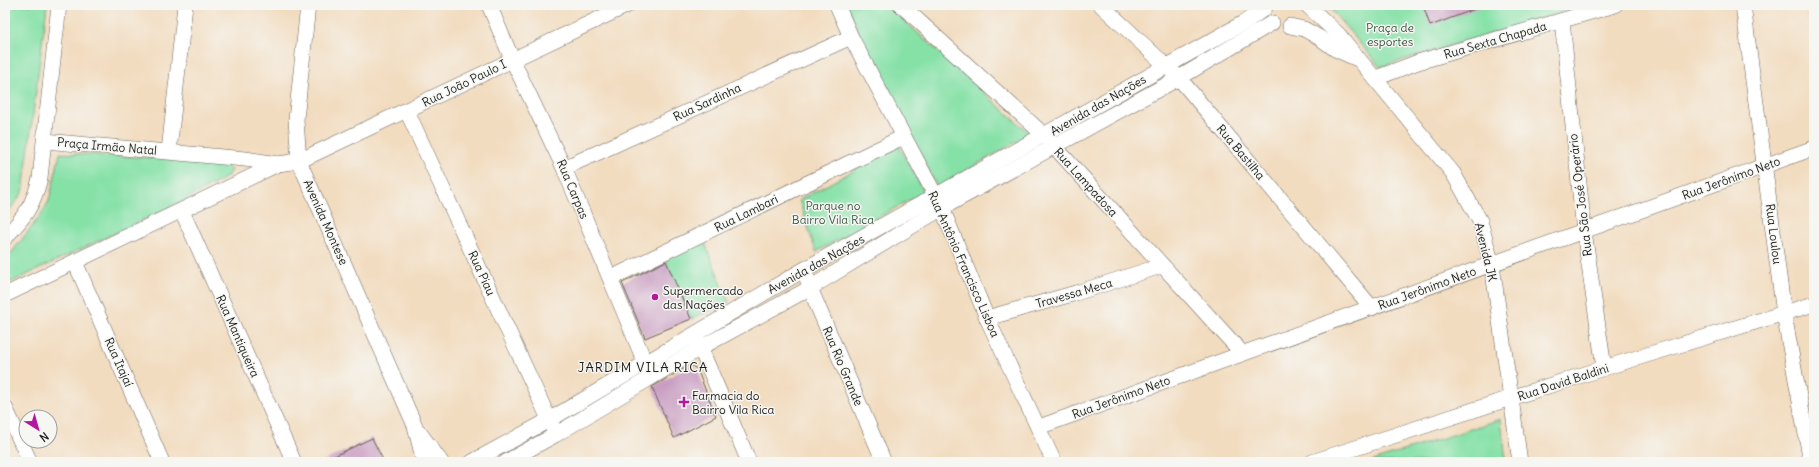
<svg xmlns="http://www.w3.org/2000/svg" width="1819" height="467" viewBox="0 0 1819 467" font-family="Delius,sans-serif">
	<rect width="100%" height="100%" fill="#f6f6f2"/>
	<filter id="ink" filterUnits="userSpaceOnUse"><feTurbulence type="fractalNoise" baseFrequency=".025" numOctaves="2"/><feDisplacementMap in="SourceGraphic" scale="8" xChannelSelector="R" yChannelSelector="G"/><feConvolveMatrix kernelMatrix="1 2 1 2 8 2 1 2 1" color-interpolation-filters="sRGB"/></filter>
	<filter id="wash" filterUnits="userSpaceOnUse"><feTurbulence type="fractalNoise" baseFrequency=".012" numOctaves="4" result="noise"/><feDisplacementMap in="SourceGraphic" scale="16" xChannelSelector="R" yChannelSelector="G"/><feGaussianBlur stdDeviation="0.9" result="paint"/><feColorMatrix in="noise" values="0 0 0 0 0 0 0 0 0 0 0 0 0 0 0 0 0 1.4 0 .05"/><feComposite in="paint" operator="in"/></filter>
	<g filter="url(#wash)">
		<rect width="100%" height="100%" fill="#f2dcbf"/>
		<g fill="#86e1a7" stroke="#517e62">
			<polygon points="5,5 47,5 23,192 5,216"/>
			<polygon points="847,5 887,5 1030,134 937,187 860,35"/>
			<polygon points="1327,5 1585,5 1380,67"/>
			<polygon points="899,146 924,192 816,252 799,200"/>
			<polygon points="60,153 193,160 225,164 231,170 227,177 183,201 5,285 5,261 40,216 49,201"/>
			<polygon points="704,241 729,302 691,319 664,257"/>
			<polygon points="1501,419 1506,462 1370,462"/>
		</g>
		<g id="blocks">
			<g fill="#c99ec2">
				<polygon points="1423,5 1483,5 1483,6 1430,26"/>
				<polygon points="666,261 691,319 645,338 622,283"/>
				<polygon points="690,365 697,369 716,416 674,438 652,387"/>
				<polygon points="372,438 384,462 322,462"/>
			</g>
		</g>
	</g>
	<g filter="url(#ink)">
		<use href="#blocks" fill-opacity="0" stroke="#675f55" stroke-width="1"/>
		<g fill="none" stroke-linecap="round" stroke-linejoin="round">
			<defs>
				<g id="minor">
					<polyline points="308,5 296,120 299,161 415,426 424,462"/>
					<polyline points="489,5 512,59 564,168 649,372"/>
					<polyline points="837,5 851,37 942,208 987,318 1054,462"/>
					<polyline points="901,5 1044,135 1242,353"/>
					<polyline points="1101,5 1179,78 1372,308"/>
					<polyline points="1307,5 1338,34 1453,173 1480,221 1492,265 1520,462"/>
					<polyline points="1743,5 1784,314 1811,462"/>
					<polyline points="1562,21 1584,231 1604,368"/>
					<polyline points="1290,26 1304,29 1320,38 1335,49 1355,58"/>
					<polyline points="1376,78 1418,62 1615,5"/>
					<polyline points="407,111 553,428"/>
					<polyline points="45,141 245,159 278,164"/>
					<polyline points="169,151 185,5"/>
					<polyline points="564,168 851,37"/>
					<polyline points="182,211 294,462"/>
					<path d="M5 238C24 217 33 207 40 178L59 5"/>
					<polyline points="75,262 162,462"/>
					<polyline points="611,278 903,137"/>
					<polyline points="807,278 810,288 884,462"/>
					<polyline points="5,295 278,164 299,161 628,5"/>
					<polyline points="987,318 1076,293 1161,266"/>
					<polyline points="697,340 749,462"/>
					<polyline points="5,407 30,462"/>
					<polyline points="1039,427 1814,148"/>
					<polyline points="419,432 441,462"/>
					<polyline points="472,462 549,420 805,269 1245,22 1265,8"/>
					<polyline points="506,462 555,435 700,348 810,288 942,208 1179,78 1272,23"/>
					<polyline points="1312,462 1604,368 1814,304"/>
				</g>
			</defs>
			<use href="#minor" stroke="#675f55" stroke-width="16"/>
			<use href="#minor" stroke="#fff" stroke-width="15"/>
		</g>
	</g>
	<g fill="#b5179e" stroke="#f6f6f2" stroke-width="1.5">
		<circle cx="655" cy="297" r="4"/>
		<path d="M682 396h4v4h4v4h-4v4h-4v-4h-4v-4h4z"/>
	</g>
	<g text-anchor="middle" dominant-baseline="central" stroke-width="3" stroke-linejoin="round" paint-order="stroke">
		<g font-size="12" fill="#3c5746" stroke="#f6f6f2">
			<text x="1390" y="27">Praça de<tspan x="1390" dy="14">esportes</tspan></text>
			<text x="833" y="205">Parque no<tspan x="833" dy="14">Bairro Vila Rica</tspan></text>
		</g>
		<g font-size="12" fill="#1c1c1c" stroke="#f6f6f2">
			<text transform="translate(1495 40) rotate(-16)">Rua Sexta Chapada</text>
			<text transform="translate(464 83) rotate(-26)">Rua João Paulo I</text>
			<text transform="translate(707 102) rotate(-25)">Rua Sardinha</text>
			<text transform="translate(1098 105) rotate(-30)">Avenida das Nações</text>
			<text transform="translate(107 146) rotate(5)">Praça Irmão Natal</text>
			<text transform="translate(1241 152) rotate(50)">Rua Bastilha</text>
			<text transform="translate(1731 178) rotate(-20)">Rua Jerônimo Neto</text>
			<text transform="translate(1086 182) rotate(48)">Rua Lampadosa</text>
			<text transform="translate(573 189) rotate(67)">Rua Carpas</text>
			<text transform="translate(1580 195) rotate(-97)">Rua São José Operário</text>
			<text transform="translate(746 213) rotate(-26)">Rua Lambari</text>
			<text transform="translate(326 222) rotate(66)">Avenida Montese</text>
			<text transform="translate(1774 234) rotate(83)">Rua Loulou</text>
			<text transform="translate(1486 252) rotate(76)">Avenida JK</text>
			<text transform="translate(816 264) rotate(-29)">Avenida das Nações</text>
			<text transform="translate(964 264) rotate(66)">Rua Antônio Francisco Lisboa</text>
			<text transform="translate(482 273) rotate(65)">Rua Piau</text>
			<text transform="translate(1427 288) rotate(-20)">Rua Jerônimo Neto</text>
			<text transform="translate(1074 293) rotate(-16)">Travessa Meca</text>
			<text transform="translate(238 336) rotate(66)">Rua Mantiqueira</text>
			<text transform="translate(119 362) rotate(66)">Rua Itajaí</text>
			<text transform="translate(843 366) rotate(67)">Rua Rio Grande</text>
			<text transform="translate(1563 382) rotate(-18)">Rua David Baldini</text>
			<text transform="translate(1121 397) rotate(-20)">Rua Jerônimo Neto</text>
		</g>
		<g font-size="12" fill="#1c1c1c" stroke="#f6f6f2" text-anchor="start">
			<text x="663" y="290">Supermercado<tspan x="663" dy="14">das Nações</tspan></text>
			<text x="692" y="395">Farmacia do<tspan x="692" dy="14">Bairro Vila Rica</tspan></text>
		</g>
		<g font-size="13" letter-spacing="1" fill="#1c1c1c" stroke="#f6f6f2">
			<text x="643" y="367">JARDIM VILA RICA</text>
		</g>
	</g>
	<rect width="1819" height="467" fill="none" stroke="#f6f6f2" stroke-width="20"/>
	<g transform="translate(38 429) rotate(143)"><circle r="19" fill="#f6f6f2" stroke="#9f9f9c"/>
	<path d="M0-3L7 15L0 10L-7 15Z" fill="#b5179e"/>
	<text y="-6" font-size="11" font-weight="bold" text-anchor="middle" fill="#1c1c1c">N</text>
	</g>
</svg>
